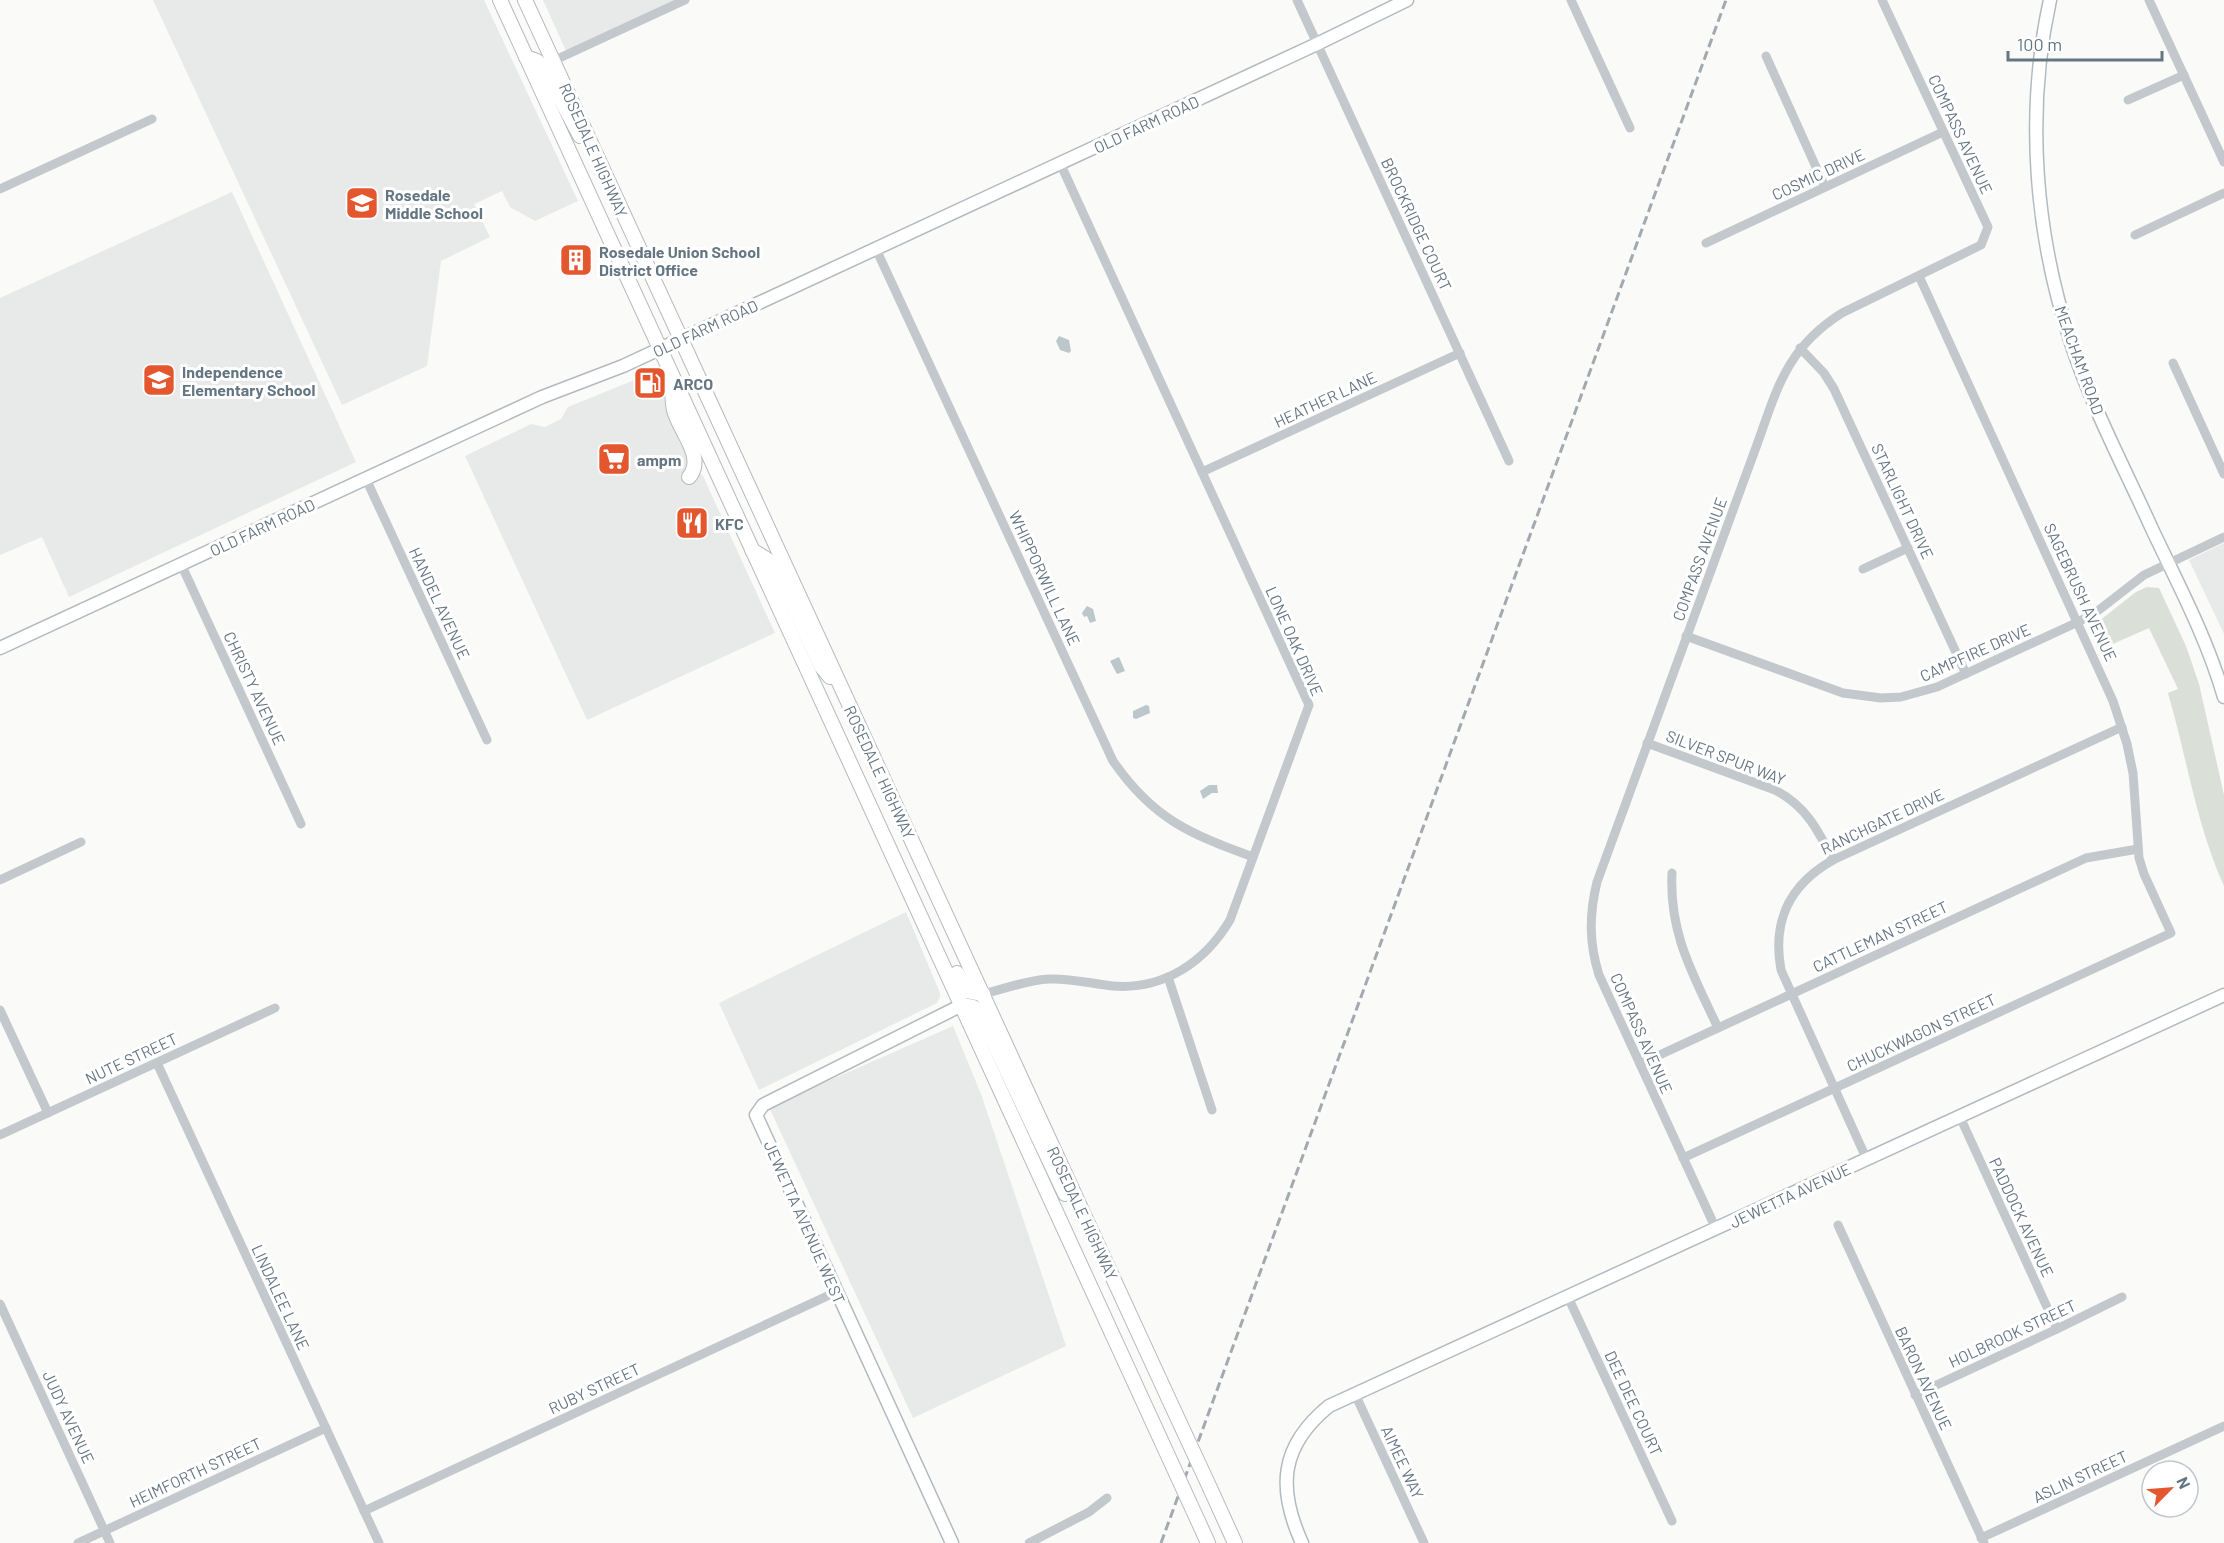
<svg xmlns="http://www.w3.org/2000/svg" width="2224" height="1543" viewBox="0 0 2224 1543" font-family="Barlow,sans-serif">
	<rect width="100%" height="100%" fill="#fafaf8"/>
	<g fill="#e8e9e9">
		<polygon points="153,0 484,0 578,201 535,221 510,207 502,191 474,204 490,237 441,261 427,366 342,405"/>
		<polygon points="543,0 682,0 567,53"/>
		<polygon points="232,192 356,462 69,597 42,537 0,555 0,298"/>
		<polygon points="644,376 660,380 668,415 687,458 703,476 775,633 587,720 465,456 531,424 545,427 561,419 568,407"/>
		<polygon points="2224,543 2224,634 2189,560"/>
		<polygon points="906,912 940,993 940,997 937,1003 759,1090 719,1003"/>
		<polygon points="953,1026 981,1094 1066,1346 913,1418 769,1107"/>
	</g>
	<path fill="#dadfd7" d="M2147 587 2159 588 2186 646 2199 684 2224 795V886C2196 824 2187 758 2168 693L2178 689 2149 628 2106 647 2094 625 2136 592Z"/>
	<g fill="#bbc7cb">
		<polygon points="1059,336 1069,340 1071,351 1069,353 1060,350 1056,341"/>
		<polygon points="1087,606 1093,609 1096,621 1090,623 1087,616 1084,617 1082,613"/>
		<polygon points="1119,657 1125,671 1117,674 1110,661"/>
		<polygon points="1146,705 1149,706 1150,713 1136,719 1133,718 1133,711"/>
		<polygon points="1209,785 1217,785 1218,793 1212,793 1203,799 1200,791"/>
	</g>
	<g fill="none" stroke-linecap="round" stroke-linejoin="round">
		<defs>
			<g id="secondary">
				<path d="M2050 0C2025 114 2035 236 2072 346 2093 409 2125 469 2152 529 2178 584 2207 638 2224 697"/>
				<polyline points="0,648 542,397 623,366 1317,44 1407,0"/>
				<polyline points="952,1543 756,1115 763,1105 962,1005"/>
				<path d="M1302 1543C1277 1488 1280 1446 1329 1406L2224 995"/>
			</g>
			<g id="primary">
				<polyline points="500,0 1159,1436"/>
				<polyline points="525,0 1171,1404"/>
				<polyline points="526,57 537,61 544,68 580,136"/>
				<path d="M672 381C672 390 672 401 674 410 679 431 706 457 689 477"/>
				<polyline points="752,550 768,560 780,578 821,666 830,677"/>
				<polyline points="957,973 967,991 983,994"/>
				<polyline points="962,1005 973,1007 981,1016 1065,1194"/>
				<polyline points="1210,1488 1235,1543"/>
				<polyline points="1198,1521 1208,1543"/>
			</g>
		</defs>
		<use href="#secondary" stroke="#b3babf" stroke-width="15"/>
		<use href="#primary" stroke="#b5babe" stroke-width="16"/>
		<g stroke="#c3c8cc" stroke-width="9">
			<polyline points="1297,0 1509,461"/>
			<polyline points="1571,0 1630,128"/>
			<polyline points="2149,0 2224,162"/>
			<polyline points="1766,56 1825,187"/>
			<polyline points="553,61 685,0"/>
			<polyline points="2128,100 2184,75"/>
			<polyline points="0,189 152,119"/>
			<polyline points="2135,235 2224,193"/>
			<polyline points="1706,243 1943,132"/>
			<path d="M876 249 1113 761C1153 819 1190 834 1253 857"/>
			<polyline points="1800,348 1824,373 1834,389 1966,674"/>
			<polyline points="2173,363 2224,474"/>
			<polyline points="1202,472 1460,353"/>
			<polyline points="366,479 487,740"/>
			<polyline points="181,564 301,824"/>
			<polyline points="1863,569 1908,548"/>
			<polyline points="1686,636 1843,693 1881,698 1901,697 1937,687 2078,622 2095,613 2144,575 2224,537"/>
			<path d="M1647 743 1775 790C1806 806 1818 830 1833 860"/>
			<path d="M1672 873C1669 934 1693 974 1718 1028"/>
			<polyline points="0,880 81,842"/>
			<polyline points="1168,977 1212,1110"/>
			<path d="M983 994C1004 989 1027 980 1049 979 1071 978 1092 984 1113 986 1164 990 1205 962 1230 920L1309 705 1060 163"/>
			<polyline points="0,1010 48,1113"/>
			<polyline points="157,1063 379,1543"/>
			<polyline points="1640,1064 2086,858 2138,849"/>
			<polyline points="1960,1117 2057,1329"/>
			<polyline points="0,1135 275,1008"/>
			<polyline points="1683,1158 2171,933 2144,874 2139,858 2133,773 2127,744 2113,701 1919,276"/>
			<path d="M1867 1160 1781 970C1772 921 1789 885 1833 860L2122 727"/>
			<polyline points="1838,1225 1984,1543"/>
			<path d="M1716 1229 1599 975C1589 943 1589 915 1597 882L1755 450C1777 390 1785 349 1842 313L1981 245 1988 227 1882 0"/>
			<polyline points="1568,1297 1672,1521"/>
			<polyline points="0,1304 110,1543"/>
			<polyline points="1355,1394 1424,1543"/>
			<polyline points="1915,1395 2057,1329 2122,1297"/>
			<polyline points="364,1511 836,1292"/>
			<polyline points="1981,1538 2224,1426"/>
			<polyline points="78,1543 326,1428"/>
			<polyline points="1029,1543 1089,1512 1107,1498"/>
		</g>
		<use href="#secondary" stroke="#fff" stroke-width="12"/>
		<use href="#primary" stroke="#fff" stroke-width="14"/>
		<polyline stroke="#a2aab0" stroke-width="3" stroke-dasharray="9 4.5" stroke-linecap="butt" points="1161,1543 1726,0"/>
		<defs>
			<g id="primary-bridge">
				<polyline points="1171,1404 1210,1488"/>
				<polyline points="1159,1436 1198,1521"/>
			</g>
		</defs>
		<use href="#primary-bridge" stroke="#b5babe" stroke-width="16" stroke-linecap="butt"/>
		<use href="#primary-bridge" stroke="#fff" stroke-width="14"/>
	</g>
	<defs>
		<symbol id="school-square" viewBox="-11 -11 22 22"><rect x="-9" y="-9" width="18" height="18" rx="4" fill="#e4572e" stroke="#fff"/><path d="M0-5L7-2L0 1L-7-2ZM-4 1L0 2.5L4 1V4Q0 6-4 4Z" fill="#fff"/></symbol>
		<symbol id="building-square" viewBox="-11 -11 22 22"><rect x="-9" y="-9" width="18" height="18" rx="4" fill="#e4572e" stroke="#fff"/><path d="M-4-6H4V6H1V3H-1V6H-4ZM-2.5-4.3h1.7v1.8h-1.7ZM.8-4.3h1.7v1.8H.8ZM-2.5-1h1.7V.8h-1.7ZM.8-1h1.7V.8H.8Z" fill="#fff"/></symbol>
		<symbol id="fuel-square" viewBox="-11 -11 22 22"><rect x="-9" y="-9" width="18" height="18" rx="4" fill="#e4572e" stroke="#fff"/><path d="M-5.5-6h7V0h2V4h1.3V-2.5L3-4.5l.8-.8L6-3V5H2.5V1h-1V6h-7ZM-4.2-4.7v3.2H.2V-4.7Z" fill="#fff"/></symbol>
		<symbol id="supermarket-square" viewBox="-11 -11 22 22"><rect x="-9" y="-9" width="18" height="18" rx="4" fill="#e4572e" stroke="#fff"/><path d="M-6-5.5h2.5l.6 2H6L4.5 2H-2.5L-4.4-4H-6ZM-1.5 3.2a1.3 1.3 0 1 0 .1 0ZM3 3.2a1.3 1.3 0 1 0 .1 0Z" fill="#fff"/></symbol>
		<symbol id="restaurant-square" viewBox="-11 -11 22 22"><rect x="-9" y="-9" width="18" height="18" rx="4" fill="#e4572e" stroke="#fff"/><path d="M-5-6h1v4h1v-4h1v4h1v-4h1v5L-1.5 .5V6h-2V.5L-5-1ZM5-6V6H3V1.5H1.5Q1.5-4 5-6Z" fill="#fff"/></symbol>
	</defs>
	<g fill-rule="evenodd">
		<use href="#school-square" x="343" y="184" width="38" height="38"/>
		<use href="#building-square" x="557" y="241" width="38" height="38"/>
		<use href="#school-square" x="140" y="361" width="38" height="38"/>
		<use href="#fuel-square" x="631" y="364" width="38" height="38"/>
		<use href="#supermarket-square" x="595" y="440" width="38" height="38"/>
		<use href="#restaurant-square" x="673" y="504" width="38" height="38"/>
	</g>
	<g text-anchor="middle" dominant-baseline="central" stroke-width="6" stroke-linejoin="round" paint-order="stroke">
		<g font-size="16" fill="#657683" stroke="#fff">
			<text transform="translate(1146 124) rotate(-25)">OLD FARM ROAD</text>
			<text transform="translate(1961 134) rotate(65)">COMPASS AVENUE</text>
			<text transform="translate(594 150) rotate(66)">ROSEDALE HIGHWAY</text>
			<text transform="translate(1818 174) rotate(-25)">COSMIC DRIVE</text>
			<text transform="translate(1417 224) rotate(65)">BROCKRIDGE COURT</text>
			<text transform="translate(705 328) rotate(-25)">OLD FARM ROAD</text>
			<text transform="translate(2080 360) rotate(70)">MEACHAM ROAD</text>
			<text transform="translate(1325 399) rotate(-25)">HEATHER LANE</text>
			<text transform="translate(1903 501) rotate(65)">STARLIGHT DRIVE</text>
			<text transform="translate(262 527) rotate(-25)">OLD FARM ROAD</text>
			<text transform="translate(1699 559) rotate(-70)">COMPASS AVENUE</text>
			<text transform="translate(1045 578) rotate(65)">WHIPPORWILL LANE</text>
			<text transform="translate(2081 592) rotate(65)">SAGEBRUSH AVENUE</text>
			<text transform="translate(440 603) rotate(65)">HANDEL AVENUE</text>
			<text transform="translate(1295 641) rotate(66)">LONE OAK DRIVE</text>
			<text transform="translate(1975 652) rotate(-24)">CAMPFIRE DRIVE</text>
			<text transform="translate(255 688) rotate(65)">CHRISTY AVENUE</text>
			<text transform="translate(1726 757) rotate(21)">SILVER SPUR WAY</text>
			<text transform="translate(880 772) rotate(65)">ROSEDALE HIGHWAY</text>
			<text transform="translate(1882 821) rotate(-25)">RANCHGATE DRIVE</text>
			<text transform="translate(1880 936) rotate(-25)">CATTLEMAN STREET</text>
			<text transform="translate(1921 1032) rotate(-25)">CHUCKWAGON STREET</text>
			<text transform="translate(1642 1033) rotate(66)">COMPASS AVENUE</text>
			<text transform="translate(131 1058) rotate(-25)">NUTE STREET</text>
			<text transform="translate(1790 1195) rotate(-25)">JEWETTA AVENUE</text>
			<text transform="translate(1083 1213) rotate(65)">ROSEDALE HIGHWAY</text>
			<text transform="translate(2022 1217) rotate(65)">PADDOCK AVENUE</text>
			<text transform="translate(805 1222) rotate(66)">JEWETTA AVENUE WEST</text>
			<text transform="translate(281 1297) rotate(65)">LINDALEE LANE</text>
			<text transform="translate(2012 1333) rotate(-25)">HOLBROOK STREET</text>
			<text transform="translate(1924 1378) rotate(65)">BARON AVENUE</text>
			<text transform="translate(594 1388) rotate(-25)">RUBY STREET</text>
			<text transform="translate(1634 1403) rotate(65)">DEE DEE COURT</text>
			<text transform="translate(69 1417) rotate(65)">JUDY AVENUE</text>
			<text transform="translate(1403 1462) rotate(65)">AIMEE WAY</text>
			<text transform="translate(195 1472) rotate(-25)">HEIMFORTH STREET</text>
			<text transform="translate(2080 1476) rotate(-25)">ASLIN STREET</text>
		</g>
		<g font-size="16" font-weight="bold" fill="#657683" stroke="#fff" text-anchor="start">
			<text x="385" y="194">Rosedale<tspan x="385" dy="18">Middle School</tspan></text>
			<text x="599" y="251">Rosedale Union School<tspan x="599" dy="18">District Office</tspan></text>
			<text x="182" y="371">Independence<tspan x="182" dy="18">Elementary School</tspan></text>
			<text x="673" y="383">ARCO</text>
			<text x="637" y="459">ampm</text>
			<text x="715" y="523">KFC</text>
		</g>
	</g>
	<g transform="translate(2170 1489) rotate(65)"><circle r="28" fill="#ffffff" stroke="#c1c8cd" stroke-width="1.5"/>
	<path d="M0-4.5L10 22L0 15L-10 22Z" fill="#e4572e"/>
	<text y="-9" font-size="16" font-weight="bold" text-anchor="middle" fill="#657683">N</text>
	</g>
	<path d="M2008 51v9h154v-9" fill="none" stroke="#657683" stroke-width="3"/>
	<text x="2017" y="51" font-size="18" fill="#657683" stroke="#ffffff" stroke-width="4.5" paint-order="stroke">100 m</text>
</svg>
